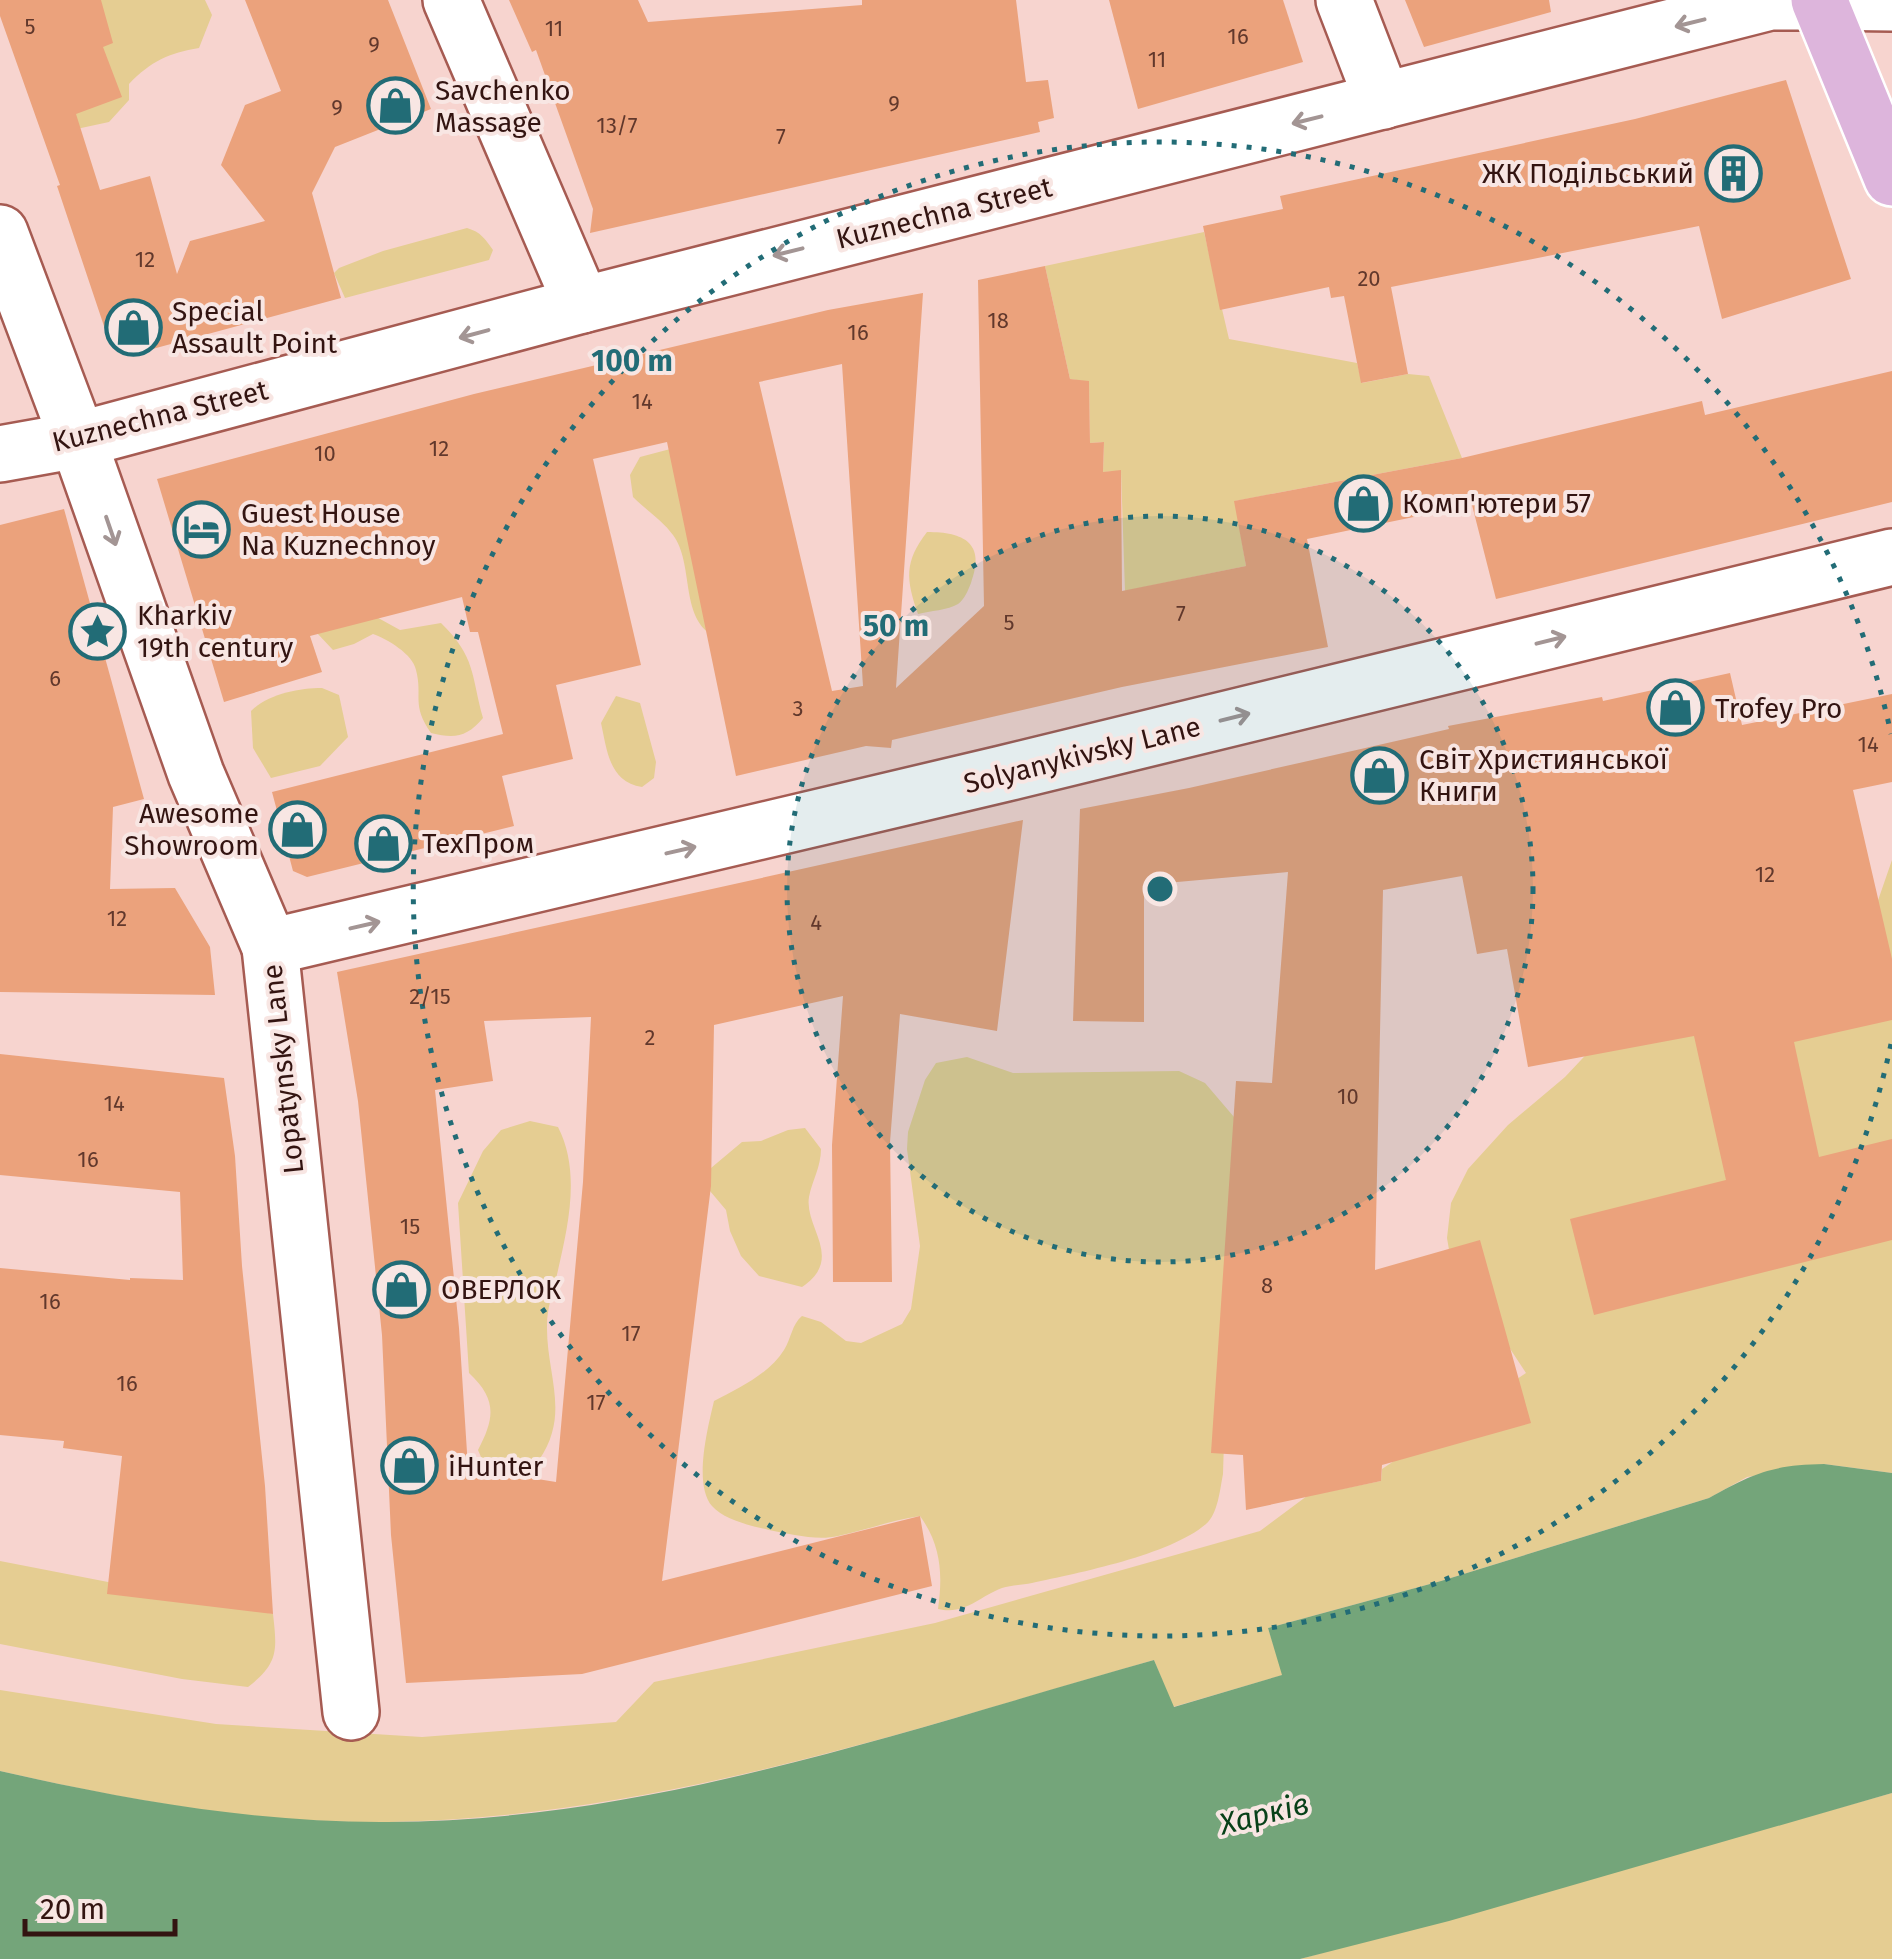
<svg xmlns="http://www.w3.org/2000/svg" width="1892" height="1959" viewBox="0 0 1892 1959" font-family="'Fira Sans',sans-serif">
	<rect width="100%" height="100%" fill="#f7d4cf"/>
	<g fill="#e5cd92">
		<path d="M81 0H205L212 15 199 48C169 53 151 61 129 84V100L109 122 58 133Z"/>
		<path d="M467 228C481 232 485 239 493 250L489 260 345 298 334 273 339 268 383 251Z"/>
		<polygon points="1204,232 1229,339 1357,363 1362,383 1408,374 1429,376 1462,458 1235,501 1246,566 1125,591 1121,471 1103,472 1104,442 1090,443 1089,382 1070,379 1045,266"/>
		<path d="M712 438V635C680 616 694 563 673 535 663 521 645 509 633 497L630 475 640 457Z"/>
		<path d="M927 532C964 532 986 543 971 583 968 590 965 599 958 604 948 610 930 611 918 614 906 579 904 562 927 532Z"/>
		<path d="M371 614 400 630 441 623C476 657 471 675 483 718 467 737 455 739 431 733 411 704 423 697 416 670 413 654 387 639 373 634L354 644 333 650 317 633Z"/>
		<path d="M322 688 339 695 348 737 320 766 271 778 253 748 251 711C268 694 299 688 322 688Z"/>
		<path d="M616 696 640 703 656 762 654 778 642 787C609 782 607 750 601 723Z"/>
		<path d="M1892 860V1473L1824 1464 1747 1477 1709 1498 1441 1581 1268 1628 1283 1675 1173 1707 1154 1660C903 1732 653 1817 391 1822 260 1825 127 1800 0 1771V1690L216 1724 422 1737 616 1722 654 1682 935 1623 1260 1531 1307 1496 1381 1481 1382 1469 1526 1373 1503 1338 1453 1273 1447 1238 1451 1203 1468 1169 1508 1125 1565 1077 1597 1043 1874 912Z"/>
		<path d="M967 1057 1013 1073 1179 1071 1205 1083 1234 1117 1223 1474C1220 1489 1218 1514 1206 1524 1170 1555 1078 1573 1032 1583 1022 1585 1011 1585 1002 1588 978 1597 966 1615 938 1609 943 1574 941 1545 920 1516 892 1520 866 1530 838 1536 817 1541 790 1534 769 1530 752 1526 724 1520 712 1506 693 1484 708 1427 714 1401 739 1388 769 1374 784 1350 791 1339 792 1324 802 1316L821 1322 846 1341 861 1343 902 1324 911 1309 920 1246 907 1149 908 1132 925 1080 936 1063Z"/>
		<path d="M530 1121 558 1127C582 1174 567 1230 556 1279 552 1294 547 1310 547 1325 546 1374 571 1414 539 1460L516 1467 484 1464 478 1450C495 1418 497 1399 469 1373L458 1203 483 1151 501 1130Z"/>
		<path d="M805 1128 821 1149C821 1167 812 1181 809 1197 804 1228 845 1258 802 1287L759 1276 741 1256 730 1231 726 1210 710 1191 711 1168 742 1142 761 1141 788 1130Z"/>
		<path d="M0 1561 273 1614C277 1650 279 1663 248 1687L182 1679 0 1644Z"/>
		<polygon points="1892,1793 1892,1959 1300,1959"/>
	</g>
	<path fill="#74a57a" d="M1824 1464 1892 1473V1793L1449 1921 1300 1959H0V1771C127 1800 258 1823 388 1822 651 1821 904 1730 1154 1660L1174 1707 1282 1675 1268 1628 1441 1581 1709 1498C1754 1473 1772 1465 1824 1464Z"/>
	<g fill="#eba27c" fill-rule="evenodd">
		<polygon points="0,0 101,0 113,43 103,47 122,97 76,114 100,190 150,176 177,274 190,241 265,221 221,165 245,105 281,91 245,0 388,0 431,109 335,147 312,193 341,298 145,351 131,353 119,350 109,341 57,186 60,185 0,16"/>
		<polygon points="509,0 638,0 648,22 862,5 862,0 1016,0 1026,82 1048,80 1054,118 1038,122 1040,132 590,233 593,209 536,50 532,52"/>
		<polygon points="1109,0 1283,0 1303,62 1138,109"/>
		<polygon points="1405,0 1549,0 1551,12 1424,47"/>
		<polygon points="1786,80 1851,279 1722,319 1699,226 1391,287 1408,374 1361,383 1344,296 1331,298 1329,287 1220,310 1203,226 1283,209 1280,196 1635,119"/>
		<path d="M1045 266 1070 379 1089 381 1090 443 1104 442 1103 472 1121 470 1122 591 1246 566 1234 501 1462 458 1702 401 1705 415 1892 371V502L1496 599 1472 505 1307 539 1328 647 1122 687 892 740 891 748 866 746 736 776 667 442 593 459 641 665 556 685 573 759 502 776 514 826 307 877 293 871 272 792 503 734 478 632H470L462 597 310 636 322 672 224 702 157 479 474 394 828 310 923 293 896 688 984 606 978 280ZM842 364 863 686 832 691 759 382Z"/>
		<polygon points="64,509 144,799 113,807 110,889 175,888 210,947 215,995 0,992 0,525"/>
		<polygon points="1730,673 1742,725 1892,694 1892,782 1853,790 1892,959 1892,1020 1794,1042 1819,1157 1892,1139 1892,1240 1594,1315 1570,1219 1726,1180 1694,1036 1528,1067 1507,949 1477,954 1462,876 1383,890 1375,1270 1480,1240 1531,1423 1382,1465 1381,1481 1246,1510 1243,1455 1211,1453 1236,1081 1272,1083 1288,872 1144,885 1144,1022 1073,1021 1080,809 1189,788 1449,729 1448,726 1602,697 1603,701"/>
		<path d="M1023 820 997 1031 900 1014 890 1142 892 1282H833L832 1145 843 996 714 1025 711 1186 662 1581 920 1516 932 1586 582 1674 406 1683 391 1535 382 1335 358 1101 337 972ZM591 1017 583 1182 556 1482 468 1468 459 1328 435 1090 493 1081 484 1021Z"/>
		<polygon points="0,1054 224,1078 235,1156 242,1266 265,1486 273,1614 107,1594 122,1456 63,1448 64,1441 0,1435 0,1268 130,1280 130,1278 183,1280 180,1192 0,1175"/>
	</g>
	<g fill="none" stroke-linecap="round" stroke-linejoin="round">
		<defs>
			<g id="minor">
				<polyline points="451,0 582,305"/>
				<polyline points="1344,0 1383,101"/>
				<polyline points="1820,2 1892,3"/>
				<polyline points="0,233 78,440"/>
				<polyline points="270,947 351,1712"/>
			</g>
			<g id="tertiary">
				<polyline points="78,440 196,774 270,947 1002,774 1892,557"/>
				<polyline points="0,454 78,440 582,305 1770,2 1820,2"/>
			</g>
			<polyline id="primary" points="1819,0 1892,178"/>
		</defs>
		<use href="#minor" stroke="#a65b52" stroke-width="60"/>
		<use href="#tertiary" stroke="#a65b52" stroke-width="60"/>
		<use href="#primary" stroke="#fff" stroke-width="60"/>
		<use href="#minor" stroke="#fff" stroke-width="55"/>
		<use href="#tertiary" stroke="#fff" stroke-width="55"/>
		<use href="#primary" stroke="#ddb5dc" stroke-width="55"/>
	</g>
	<defs><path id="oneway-shaft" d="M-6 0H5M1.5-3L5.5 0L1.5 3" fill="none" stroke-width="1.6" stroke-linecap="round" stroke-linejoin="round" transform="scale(2.5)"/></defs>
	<g stroke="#a39594">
		<use href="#oneway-shaft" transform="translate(1690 23) rotate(166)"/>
		<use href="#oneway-shaft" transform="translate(1307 120) rotate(166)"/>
		<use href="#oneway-shaft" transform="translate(788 252) rotate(166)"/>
		<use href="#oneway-shaft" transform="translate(474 334) rotate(165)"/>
		<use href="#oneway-shaft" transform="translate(111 531) rotate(71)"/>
		<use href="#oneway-shaft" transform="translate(1551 640) rotate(-14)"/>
		<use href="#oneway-shaft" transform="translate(1235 717) rotate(-14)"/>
		<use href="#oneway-shaft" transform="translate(681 850) rotate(-13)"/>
		<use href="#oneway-shaft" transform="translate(365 925) rotate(-13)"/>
	</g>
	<circle cx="1160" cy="889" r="373" fill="#226c76" fill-opacity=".12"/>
	<g fill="none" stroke="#226c76" stroke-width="5" stroke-dasharray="5 10">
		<circle cx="1160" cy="889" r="373"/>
		<path d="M1891 1044A747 747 0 1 1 1891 734"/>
	</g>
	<defs>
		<symbol id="shop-ring" viewBox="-11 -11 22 22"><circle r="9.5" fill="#f8e6e3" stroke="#226c76" stroke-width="1.5"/><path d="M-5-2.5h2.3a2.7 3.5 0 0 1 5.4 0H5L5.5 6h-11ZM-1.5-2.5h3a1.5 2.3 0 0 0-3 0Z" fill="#226c76"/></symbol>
		<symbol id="building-ring" viewBox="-11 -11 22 22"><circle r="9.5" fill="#f8e6e3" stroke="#226c76" stroke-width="1.5"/><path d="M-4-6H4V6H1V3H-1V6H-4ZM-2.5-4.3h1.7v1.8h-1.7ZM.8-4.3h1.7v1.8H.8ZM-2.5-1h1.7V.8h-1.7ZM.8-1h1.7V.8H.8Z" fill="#226c76"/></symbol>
		<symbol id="hotel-ring" viewBox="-11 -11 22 22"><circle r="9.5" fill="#f8e6e3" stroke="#226c76" stroke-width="1.5"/><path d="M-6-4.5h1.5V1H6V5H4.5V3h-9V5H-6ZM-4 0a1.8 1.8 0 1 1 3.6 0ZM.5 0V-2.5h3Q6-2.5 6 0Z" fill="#226c76"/></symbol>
		<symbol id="sight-ring" viewBox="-11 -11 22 22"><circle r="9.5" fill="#f8e6e3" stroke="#226c76" stroke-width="1.5"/><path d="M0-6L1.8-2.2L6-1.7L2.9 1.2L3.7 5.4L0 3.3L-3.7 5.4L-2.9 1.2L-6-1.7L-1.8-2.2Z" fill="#226c76"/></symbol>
	</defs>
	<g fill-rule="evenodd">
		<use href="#shop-ring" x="364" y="74" width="63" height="63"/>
		<use href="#building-ring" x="1702" y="142" width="63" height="63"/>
		<use href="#shop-ring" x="102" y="296" width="63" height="63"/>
		<use href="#shop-ring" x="1332" y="472" width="63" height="63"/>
		<use href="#hotel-ring" x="170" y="498" width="63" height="63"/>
		<use href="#sight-ring" x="66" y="600" width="63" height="63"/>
		<use href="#shop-ring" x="1644" y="676" width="63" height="63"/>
		<use href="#shop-ring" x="1348" y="744" width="63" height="63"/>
		<use href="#shop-ring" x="266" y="798" width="63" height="63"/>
		<use href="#shop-ring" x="352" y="812" width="63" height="63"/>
		<use href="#shop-ring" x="370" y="1258" width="63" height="63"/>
		<use href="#shop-ring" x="378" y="1434" width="63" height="63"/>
	</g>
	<g text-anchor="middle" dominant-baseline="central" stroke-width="8" stroke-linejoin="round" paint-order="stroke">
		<g font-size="22" fill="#61382c">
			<text x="30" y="26">5</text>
			<text x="554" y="28">11</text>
			<text x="1238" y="36">16</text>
			<text x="374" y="44">9</text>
			<text x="1157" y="59">11</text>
			<text x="894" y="103">9</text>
			<text x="337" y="107">9</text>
			<text x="617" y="125">13/7</text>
			<text x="781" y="136">7</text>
			<text x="145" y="259">12</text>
			<text x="1369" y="278">20</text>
			<text x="998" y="320">18</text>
			<text x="858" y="332">16</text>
			<text x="642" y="401">14</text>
			<text x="439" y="448">12</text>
			<text x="325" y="453">10</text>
			<text x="1181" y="613">7</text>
			<text x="1009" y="622">5</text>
			<text x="55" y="678">6</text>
			<text x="798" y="708">3</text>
			<text x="1868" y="744">14</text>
			<text x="1765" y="874">12</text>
			<text x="117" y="918">12</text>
			<text x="816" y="922">4</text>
			<text x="430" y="996">2/15</text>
			<text x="650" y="1037">2</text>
			<text x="1348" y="1096">10</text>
			<text x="114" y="1103">14</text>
			<text x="88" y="1159">16</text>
			<text x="410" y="1226">15</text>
			<text x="1267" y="1285">8</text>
			<text x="50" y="1301">16</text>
			<text x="631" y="1333">17</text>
			<text x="127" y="1383">16</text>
			<text x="596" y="1402">17</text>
		</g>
		<g font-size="28" fill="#331411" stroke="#f8e6e3" text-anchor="start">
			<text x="435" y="90">Savchenko<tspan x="435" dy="32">Massage</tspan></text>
			<text x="1694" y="173" text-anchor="end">ЖК Подільський</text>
			<text x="172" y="311">Special<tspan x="172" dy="32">Assault Point</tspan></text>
			<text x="1402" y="503">Комп'ютери 57</text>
			<text x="241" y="513">Guest House<tspan x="241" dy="32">Na Kuznechnoy</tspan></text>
			<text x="137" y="615">Kharkiv<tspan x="137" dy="32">19th century</tspan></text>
			<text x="1715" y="708">Trofey Pro</text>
			<text x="1419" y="759">Світ Християнської<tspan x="1419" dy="32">Книги</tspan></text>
			<text x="259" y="813" text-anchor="end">Awesome<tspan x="259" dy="32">Showroom</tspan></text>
			<text x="422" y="843">ТехПром</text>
			<text x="441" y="1289">ОВЕРЛОК</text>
			<text x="448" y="1466">iHunter</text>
		</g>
		<g font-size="28" fill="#331411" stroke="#f8e6e3">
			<text transform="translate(944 213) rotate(-14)">Kuznechna Street</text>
			<text transform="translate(160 416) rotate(-14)">Kuznechna Street</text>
			<text transform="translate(1082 755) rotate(-14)">Solyanykivsky Lane</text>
			<text transform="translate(283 1069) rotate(-96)">Lopatynsky Lane</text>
		</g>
		<g font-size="30" font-style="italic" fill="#084119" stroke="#f8e6e3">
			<text transform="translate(1264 1814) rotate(-14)">Харків</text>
		</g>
	</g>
	<circle cx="1160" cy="889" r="15" fill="#226c76" stroke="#f8e6e3" stroke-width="5"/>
	<g font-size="30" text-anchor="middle" font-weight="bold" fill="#226c76" stroke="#f8e6e3" stroke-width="8" stroke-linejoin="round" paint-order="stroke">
		<text x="632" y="371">100 m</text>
		<text x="896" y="636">50 m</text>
	</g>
	<path d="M25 1919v15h150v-15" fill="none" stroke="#331411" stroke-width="5"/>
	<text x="40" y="1919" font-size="30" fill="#331411" stroke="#f8e6e3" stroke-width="8" paint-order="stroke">20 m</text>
</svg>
